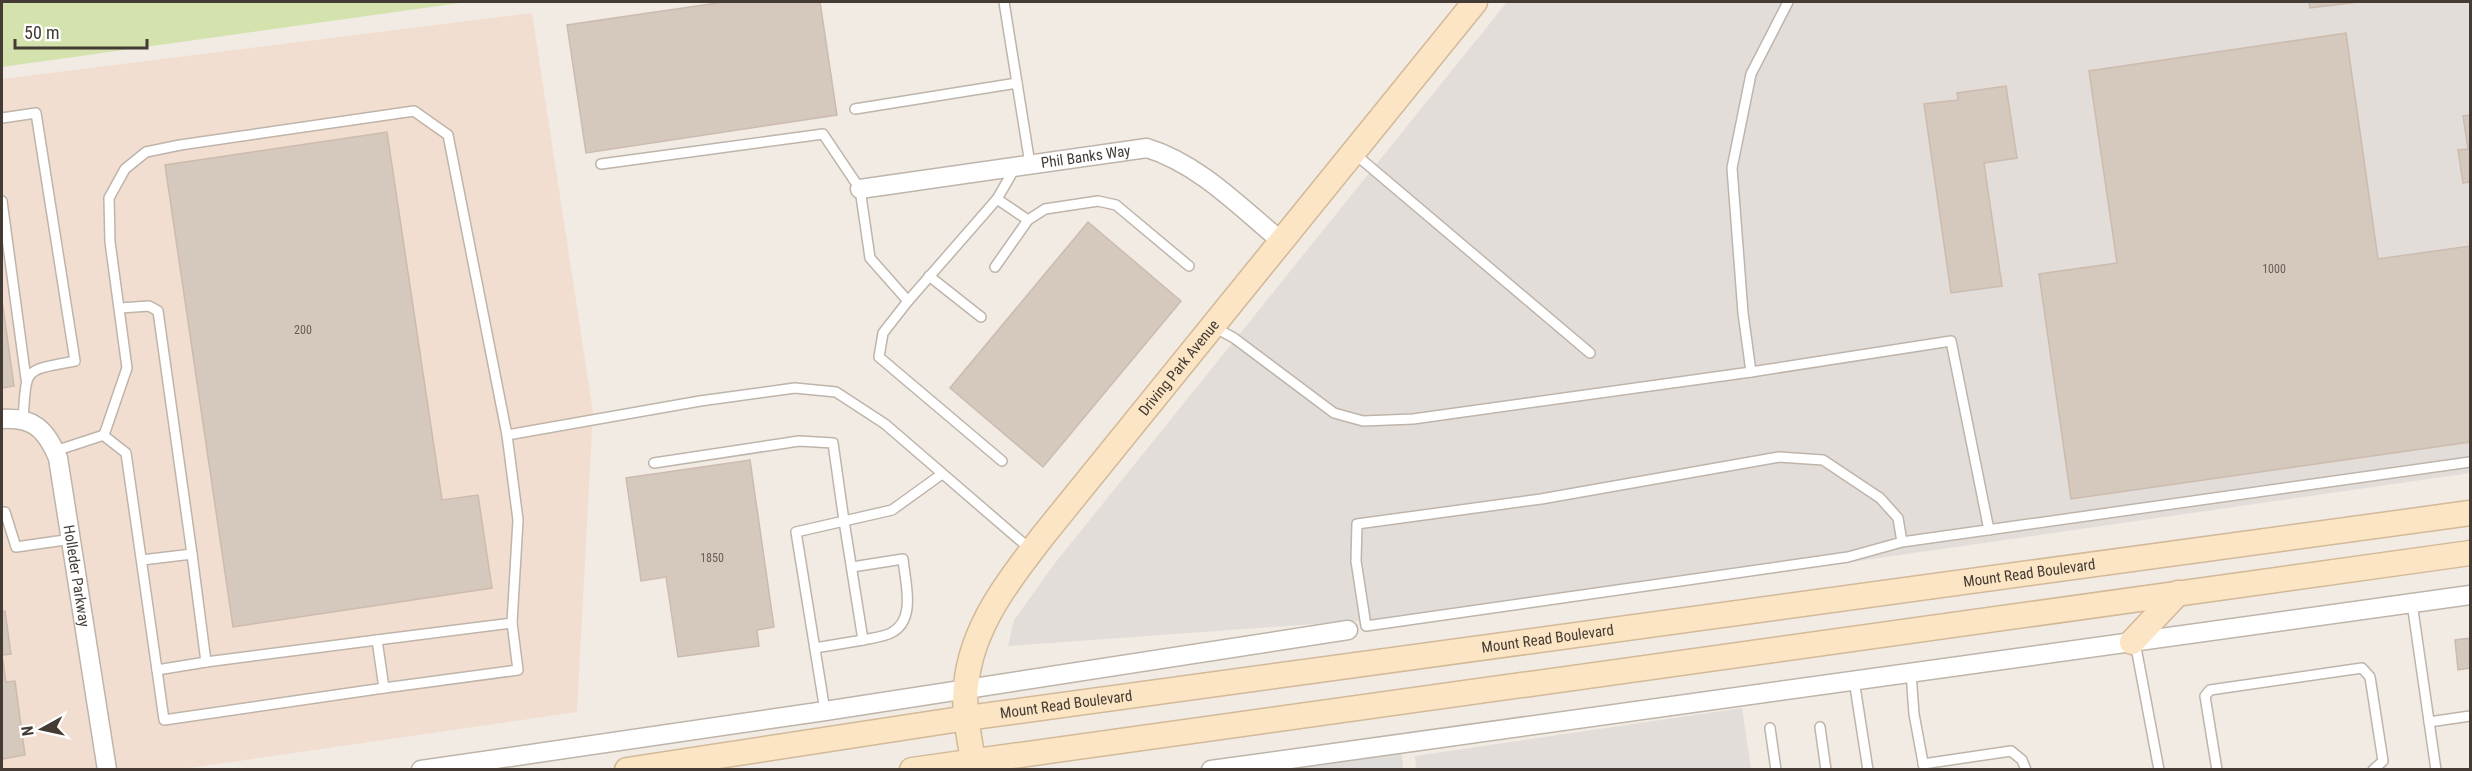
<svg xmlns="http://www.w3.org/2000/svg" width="2472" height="771" viewBox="0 0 2472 771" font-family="'Roboto Condensed',sans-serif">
	<rect width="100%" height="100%" fill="#f1ebe4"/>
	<polygon fill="#f2ded0" points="532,13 593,412 577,712 183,769 2,769 2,79"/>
	<g fill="#e3ddd9">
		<polygon points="1507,2 2470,2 2470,473 1525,609 1008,646 1014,620 1055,563"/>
		<polygon points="1742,708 1751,769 1416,769 1415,756"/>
	</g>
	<polygon fill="#d4e3ae" points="2,2 467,2 2,67"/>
	<polygon fill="#dfdcd9" points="1402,752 1403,769 1270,770"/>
	<g fill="#d5c8bd" stroke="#ccbbae" stroke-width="1.5">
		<polygon points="724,2 820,2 837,115 586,153 567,25"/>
		<polygon points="2309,2 2359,2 2310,8"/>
		<polygon points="2346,33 2378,259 2470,246 2470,442 2071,499 2039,274 2117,263 2089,71"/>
		<polygon points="2006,86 2017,158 1984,163 2002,286 1951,293 1924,104 1958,100 1957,93"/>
		<polygon points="2470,115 2470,182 2463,183 2458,150 2468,149 2463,116"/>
		<polygon points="387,132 442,500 478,495 492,588 233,627 165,165"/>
		<polygon points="1088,222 1181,301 1043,467 950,388"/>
		<polygon points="2,300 14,386 2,388"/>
		<polygon points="750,460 774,627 757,630 759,646 678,657 666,577 641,581 626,478"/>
		<polygon points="5,611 11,654 2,655 6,682 15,681 25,755 2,759 2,612"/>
		<polygon points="2470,638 2470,668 2458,670 2455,640"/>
	</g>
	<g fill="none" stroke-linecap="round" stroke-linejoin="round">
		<defs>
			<g id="lane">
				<polyline points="1004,2 1030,164"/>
				<polyline points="855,109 1017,83"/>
				<path d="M2 118 36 113 75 361C22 371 27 367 23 419"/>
				<polyline points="1355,154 1590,353"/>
				<polyline points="601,164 823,134 860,189 870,258 908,301 883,333 879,357 1002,461"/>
				<polyline points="997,199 1015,168"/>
				<polyline points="2,201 26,379"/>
				<polyline points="995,267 1028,220"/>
				<polyline points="929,276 981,317"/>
				<polyline points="908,301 997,199 1028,220 1045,209 1098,201 1116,205 1189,266"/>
				<polyline points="120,308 149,306 158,311 192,554"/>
				<polyline points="1214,327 1234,338 1334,413 1363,421 1413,419 1751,372 1743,313 1732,168 1751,74 1788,2"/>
				<polyline points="1751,372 1951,341 1989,530"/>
				<polyline points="103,435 126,453 157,670 206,662 192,554 142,560"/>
				<polyline points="507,435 518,520 512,623"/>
				<polyline points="55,451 104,435 127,368 110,242 109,198 125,169 146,152 180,145 414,111 448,135 507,435 700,401 795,388 836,392 885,424 1030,549"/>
				<polyline points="654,463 799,441 833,443 844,521 892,510 942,474"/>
				<polyline points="2,513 5,512 16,547 72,539"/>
				<polyline points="1902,542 1898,518 1880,498 1823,460 1779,457 1541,499 1357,524 1356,561 1366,626 1848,557 1902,542 2470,462"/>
				<path d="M852 567 903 559C905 582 917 620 891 633 883 637 872 638 863 640"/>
				<polyline points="2412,603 2436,770"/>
				<polyline points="377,640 512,623 518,670 384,688"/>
				<polyline points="2135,642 2159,770"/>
				<polyline points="815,648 863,640 844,521 796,532 825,711"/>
				<polyline points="157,670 164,720 384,688 377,640 206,662"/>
				<polyline points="1911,673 1914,714 1924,768"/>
				<polyline points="1854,680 1868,770"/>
				<polyline points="2429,722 2470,716"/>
				<polyline points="1820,727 1826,770"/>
				<polyline points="1770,728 1776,770"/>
				<polyline points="1923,764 2011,751 2022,760 2026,770"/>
				<polyline points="2217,770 2205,696 2210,690 2362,668 2370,677 2383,761 2373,770"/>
			</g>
			<g id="street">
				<path id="s1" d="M860 189 1147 148C1199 164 1240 207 1281 241"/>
				<path id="s2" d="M2 419C33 417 46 429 58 458L107 770"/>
				<polyline points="421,770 825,711 1348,630"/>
				<polyline points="1211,770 2470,595"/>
			</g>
			<g id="secondary">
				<polyline points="2132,642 2178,593"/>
				<path id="s3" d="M973 760C969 736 963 710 966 686 971 627 1010 578 1046 532L1475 2"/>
				<path id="s4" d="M627 770 967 718 2470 513"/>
				<polyline points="912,770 2470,553"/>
			</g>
		</defs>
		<use href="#lane" stroke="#bfb4aa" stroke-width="12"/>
		<use href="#street" stroke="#bfb4aa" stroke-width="21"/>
		<use href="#secondary" stroke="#d2b998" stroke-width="27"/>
		<use href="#lane" stroke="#fff" stroke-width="9"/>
		<use href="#street" stroke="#fff" stroke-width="18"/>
		<use href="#secondary" stroke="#fbe5c4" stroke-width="24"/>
	</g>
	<g text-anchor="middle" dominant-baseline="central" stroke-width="6" stroke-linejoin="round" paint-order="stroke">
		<g font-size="12" fill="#685e56">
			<text x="2274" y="269">1000</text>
			<text x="303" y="330">200</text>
			<text x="712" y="558">1850</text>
		</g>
		<g font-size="15" fill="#433b34" stroke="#fff">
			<text stroke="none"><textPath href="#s1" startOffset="228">Phil Banks Way</textPath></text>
			<text stroke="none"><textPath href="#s3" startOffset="462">Driving Park Avenue</textPath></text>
			<text stroke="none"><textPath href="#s4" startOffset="1416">Mount Read Boulevard</textPath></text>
			<text stroke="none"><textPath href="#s2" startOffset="194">Holleder Parkway</textPath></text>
			<text stroke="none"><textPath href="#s4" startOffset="930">Mount Read Boulevard</textPath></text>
			<text stroke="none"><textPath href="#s4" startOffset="444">Mount Read Boulevard</textPath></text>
		</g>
	</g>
	<rect width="2472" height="771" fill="none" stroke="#433b34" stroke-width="6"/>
	<g transform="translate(42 729) rotate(262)" stroke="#ffffff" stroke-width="4.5" paint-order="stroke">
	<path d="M0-4.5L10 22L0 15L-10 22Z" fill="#433b34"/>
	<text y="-9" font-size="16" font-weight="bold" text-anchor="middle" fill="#433b34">N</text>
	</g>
	<path d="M15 39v9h132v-9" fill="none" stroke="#433b34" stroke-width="3"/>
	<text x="24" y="39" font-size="18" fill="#433b34" stroke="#ffffff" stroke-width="4.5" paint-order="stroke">50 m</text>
</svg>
